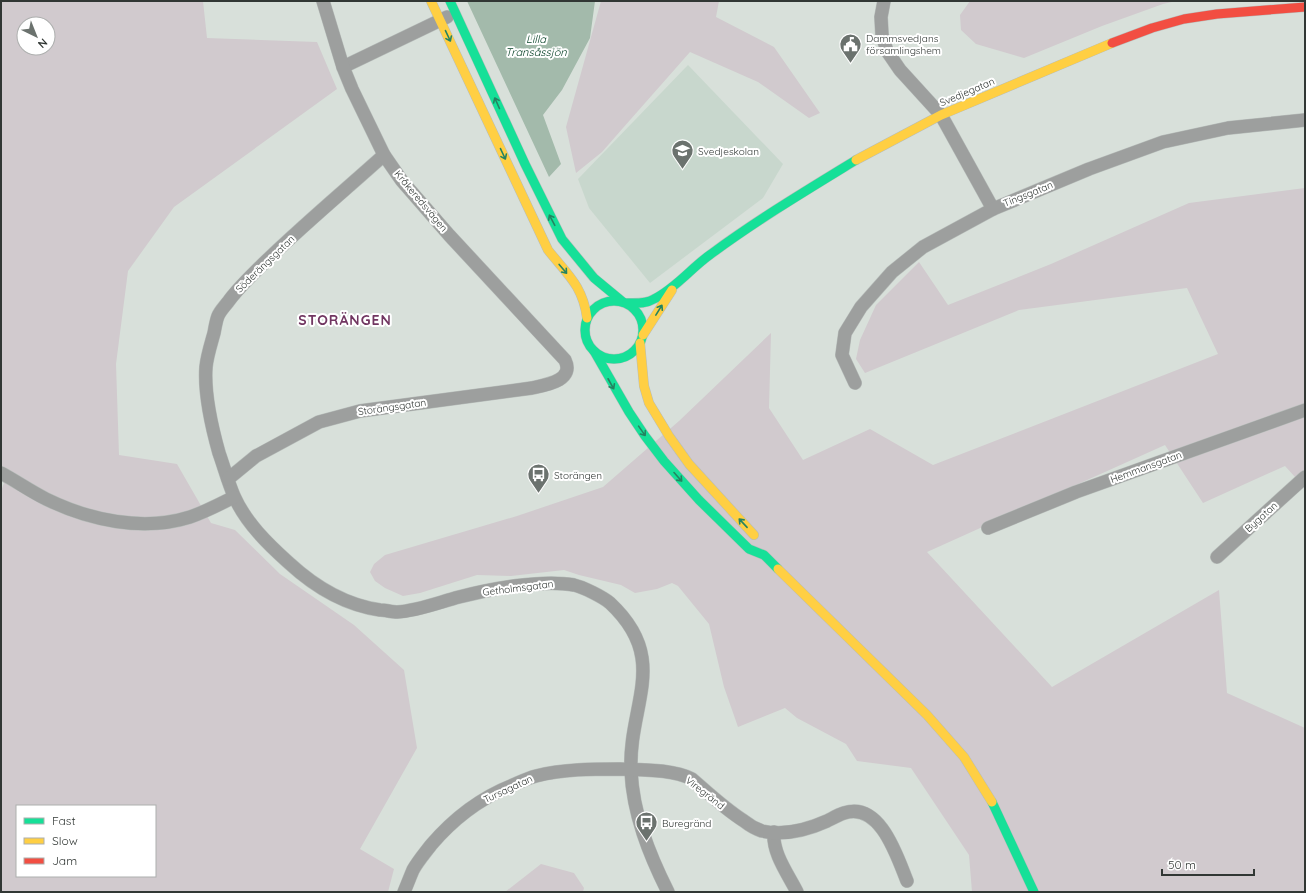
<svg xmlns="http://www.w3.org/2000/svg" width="1306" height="893" viewBox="0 0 1306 893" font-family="Quicksand,sans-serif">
	<rect width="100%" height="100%" fill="#d8e0da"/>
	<polygon fill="#c8d7cd" points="688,65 783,164 763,198 650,283 589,208 578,179"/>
	<g fill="#d1cace" fill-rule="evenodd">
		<path d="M1 1H203L207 38 317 42 337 89 174 207 128 271 116 364 119 455 177 464 211 523 235 530 280 574 354 625 404 670 417 748 360 849 394 869 388 892H1V491L4 483 1 481ZM24 24H48V48H24ZM17 806H155V876H17Z"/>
		<polygon points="601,1 719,1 716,17 774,47 820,113 809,118 758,82 690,52 623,128 602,152 576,173 566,127"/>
		<polygon points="970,1 1176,1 1163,4 1102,26 1024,58 976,44 961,30 960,15"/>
		<polygon points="1305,188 1305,488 1285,466 1203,503 1165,445 927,552 1052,687 1219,590 1227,693 1305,728 1305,892 972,892 969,855 911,768 857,761 846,744 797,718 785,708 738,727 724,687 709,624 678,586 672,583 657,589 635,593 621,585 579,575 564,570 511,576 477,575 420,593 403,596 385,588 375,581 370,572 374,564 385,555 517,516 603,487 679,421 771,333 769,408 803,460 870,429 933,465 1218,354 1187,288 1019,310 865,373 856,359 860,340 876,305 919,262 948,305 1051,264 1189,203"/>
		<polygon points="541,864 574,873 584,888 583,892 505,892"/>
	</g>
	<polygon fill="#a3baab" points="467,1 595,1 590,38 562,90 543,115 561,164 549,177"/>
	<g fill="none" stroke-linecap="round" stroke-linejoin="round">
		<defs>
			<g id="street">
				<polyline points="884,1 881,17 882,35 887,51 900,70 941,115 993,209"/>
				<polyline points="343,67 447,17"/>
				<path d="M384 155C344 191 302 226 263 264 251 276 238 288 228 302 225 306 220 311 218 316 216 321 215 328 214 333 211 344 207 356 206 367 204 393 212 428 219 453 224 467 228 482 234 496 246 523 268 544 289 563 315 587 345 605 380 610 385 610 392 612 397 612 417 611 440 602 459 597 490 589 542 579 574 585 583 587 603 597 610 603 671 660 628 704 631 771 633 814 649 854 668 892"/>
				<polyline points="855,383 842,355 845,333 861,307 892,272 923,247 993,209 1089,169 1163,142 1228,128 1305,120"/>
				<path d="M1 473C16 481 30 491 46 499 89 520 143 532 190 517 205 512 220 504 234 497"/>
				<path d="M228 479 256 456 319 422 360 411 532 388C545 385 575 381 565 360L449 235 402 181 384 155 352 89 343 67 323 1"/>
				<polyline points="988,528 1076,492 1305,410"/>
				<polyline points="1217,557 1305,477"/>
				<path d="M774 832C772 853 788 874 797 892"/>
				<path d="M404 892C407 885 410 877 413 870 418 861 425 853 431 845 454 818 480 798 513 785 520 782 528 778 536 776 563 769 592 769 620 769 642 770 672 769 692 779 709 794 725 809 744 821 749 825 756 829 762 831 785 836 807 830 827 821 833 818 838 815 844 813 880 801 897 856 907 881"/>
			</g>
			<g id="fast">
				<polyline points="450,1 525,164 562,239 594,278 623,302"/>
				<circle cx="614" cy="330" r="29"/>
				<path d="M627 303C636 303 646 304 654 299 676 288 691 268 711 254 757 220 807 190 856 160"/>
				<polyline points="594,351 629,412 645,436 664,461 699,500 749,549 764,555 778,569"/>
				<polyline points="992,802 1034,892"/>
			</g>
			<g id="slow">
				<path d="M431 1 548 250C567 274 583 286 587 318"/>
				<polyline points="856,160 941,115 1112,43"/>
				<polyline points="643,335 672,290"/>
				<polyline points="640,343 644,386 649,403 669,436 689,464 754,535"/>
				<polyline points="778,569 927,715 964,757 992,802"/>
			</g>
			<polyline id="jam" points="1112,43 1152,28 1184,19 1217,14 1305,7"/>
		</defs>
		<use href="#street" stroke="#b7bdba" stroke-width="14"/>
		<use href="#fast" stroke="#b7bdba" stroke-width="10"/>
		<use href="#slow" stroke="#b7bdba" stroke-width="10"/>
		<use href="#jam" stroke="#b7bdba" stroke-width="10"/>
		<use href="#street" stroke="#9d9f9e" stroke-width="13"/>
		<use href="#fast" stroke="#16e098" stroke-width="9"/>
		<use href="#slow" stroke="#ffcf43" stroke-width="9"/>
		<use href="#jam" stroke="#f24e42" stroke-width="9"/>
	</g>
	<defs><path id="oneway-shaft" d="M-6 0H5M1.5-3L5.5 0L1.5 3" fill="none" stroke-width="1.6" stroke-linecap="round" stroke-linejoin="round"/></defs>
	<g stroke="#258361">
		<use href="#oneway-shaft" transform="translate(448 36) rotate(65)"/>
		<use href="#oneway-shaft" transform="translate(497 103) rotate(-114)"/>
		<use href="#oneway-shaft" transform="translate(503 154) rotate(65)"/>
		<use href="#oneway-shaft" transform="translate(552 220) rotate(-118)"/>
		<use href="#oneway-shaft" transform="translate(563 269) rotate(50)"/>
		<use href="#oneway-shaft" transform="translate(659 310) rotate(-58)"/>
		<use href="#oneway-shaft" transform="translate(611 384) rotate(61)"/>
		<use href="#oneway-shaft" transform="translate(642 431) rotate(55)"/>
		<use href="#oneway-shaft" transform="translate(678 477) rotate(48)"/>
		<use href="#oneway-shaft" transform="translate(743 523) rotate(-133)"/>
	</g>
	<defs>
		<symbol id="civic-pin" viewBox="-11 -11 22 30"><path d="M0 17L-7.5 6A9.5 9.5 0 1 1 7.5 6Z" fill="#6b726e" stroke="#fff"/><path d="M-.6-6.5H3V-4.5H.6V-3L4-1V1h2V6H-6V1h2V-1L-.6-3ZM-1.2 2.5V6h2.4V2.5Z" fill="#fff"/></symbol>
		<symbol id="school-pin" viewBox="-11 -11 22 30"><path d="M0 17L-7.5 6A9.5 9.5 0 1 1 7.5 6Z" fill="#6b726e" stroke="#fff"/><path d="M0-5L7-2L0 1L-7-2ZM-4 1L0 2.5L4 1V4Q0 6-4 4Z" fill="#fff"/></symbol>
		<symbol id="bus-pin" viewBox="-11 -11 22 30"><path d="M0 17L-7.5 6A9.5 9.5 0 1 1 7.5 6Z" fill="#6b726e" stroke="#fff"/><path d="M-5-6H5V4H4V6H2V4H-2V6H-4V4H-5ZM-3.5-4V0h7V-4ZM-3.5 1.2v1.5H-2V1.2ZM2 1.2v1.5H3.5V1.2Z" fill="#fff"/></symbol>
	</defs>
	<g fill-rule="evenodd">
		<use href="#civic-pin" x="838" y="32" width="25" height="34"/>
		<use href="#school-pin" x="670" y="138" width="25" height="34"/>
		<use href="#bus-pin" x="526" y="462" width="25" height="34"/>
		<use href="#bus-pin" x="634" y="810" width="25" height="34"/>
	</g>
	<g text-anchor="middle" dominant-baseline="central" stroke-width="4" stroke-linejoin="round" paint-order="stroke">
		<g font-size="10" fill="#313734" stroke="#fff" text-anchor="start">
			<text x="866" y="38">Dammsvedjans<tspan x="866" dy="12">församlingshem</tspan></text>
			<text x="698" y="151">Svedjeskolan</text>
			<text x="554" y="475">Storängen</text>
			<text x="662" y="823">Buregränd</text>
		</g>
		<g font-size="10" fill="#313734" stroke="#fff">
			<text transform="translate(967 92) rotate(-23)">Svedjegatan</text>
			<text transform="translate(1028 194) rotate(-22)">Tingsgatan</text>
			<text transform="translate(421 201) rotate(50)">Kråkeredsvägen</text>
			<text transform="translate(265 264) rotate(-44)">Söderängsgatan</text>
			<text transform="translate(392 407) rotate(-8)">Storängsgatan</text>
			<text transform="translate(1146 467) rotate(-20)">Hemmansgatan</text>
			<text transform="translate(1261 517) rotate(-42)">Bygatan</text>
			<text transform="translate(518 588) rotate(-7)">Getholmsgatan</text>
			<text transform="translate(508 789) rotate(-25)">Tursagatan</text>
			<text transform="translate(705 793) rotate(38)">Viregränd</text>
		</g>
		<g font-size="11" font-style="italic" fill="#064126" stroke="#fff">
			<text x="536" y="39">Lilla<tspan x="536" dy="13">Transåssjön</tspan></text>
		</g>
		<g font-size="14" font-weight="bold" letter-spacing="1" fill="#713661" stroke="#fff">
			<text x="345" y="320">STORÄNGEN</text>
		</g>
	</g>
	<rect width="1306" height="893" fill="none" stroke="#313734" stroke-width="4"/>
	<rect x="16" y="805" width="140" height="72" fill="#ffffff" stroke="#adafae"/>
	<rect x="24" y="818" width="20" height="6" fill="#16e098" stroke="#adafae"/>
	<text x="52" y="825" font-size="12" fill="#313734">Fast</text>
	<rect x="24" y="838" width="20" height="6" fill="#ffcf43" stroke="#adafae"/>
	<text x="52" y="845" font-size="12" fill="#313734">Slow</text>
	<rect x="24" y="858" width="20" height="6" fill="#f24e42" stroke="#adafae"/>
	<text x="52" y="865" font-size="12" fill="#313734">Jam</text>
	<g transform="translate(36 36) rotate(137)"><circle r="19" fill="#ffffff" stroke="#adafae"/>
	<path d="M0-3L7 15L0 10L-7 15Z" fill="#6b726e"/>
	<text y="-6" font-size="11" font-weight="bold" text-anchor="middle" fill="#313734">N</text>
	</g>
	<path d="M1162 869v6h92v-6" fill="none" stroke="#313734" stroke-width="2"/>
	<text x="1168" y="869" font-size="12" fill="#313734" stroke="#ffffff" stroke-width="3" paint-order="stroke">50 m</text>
</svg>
